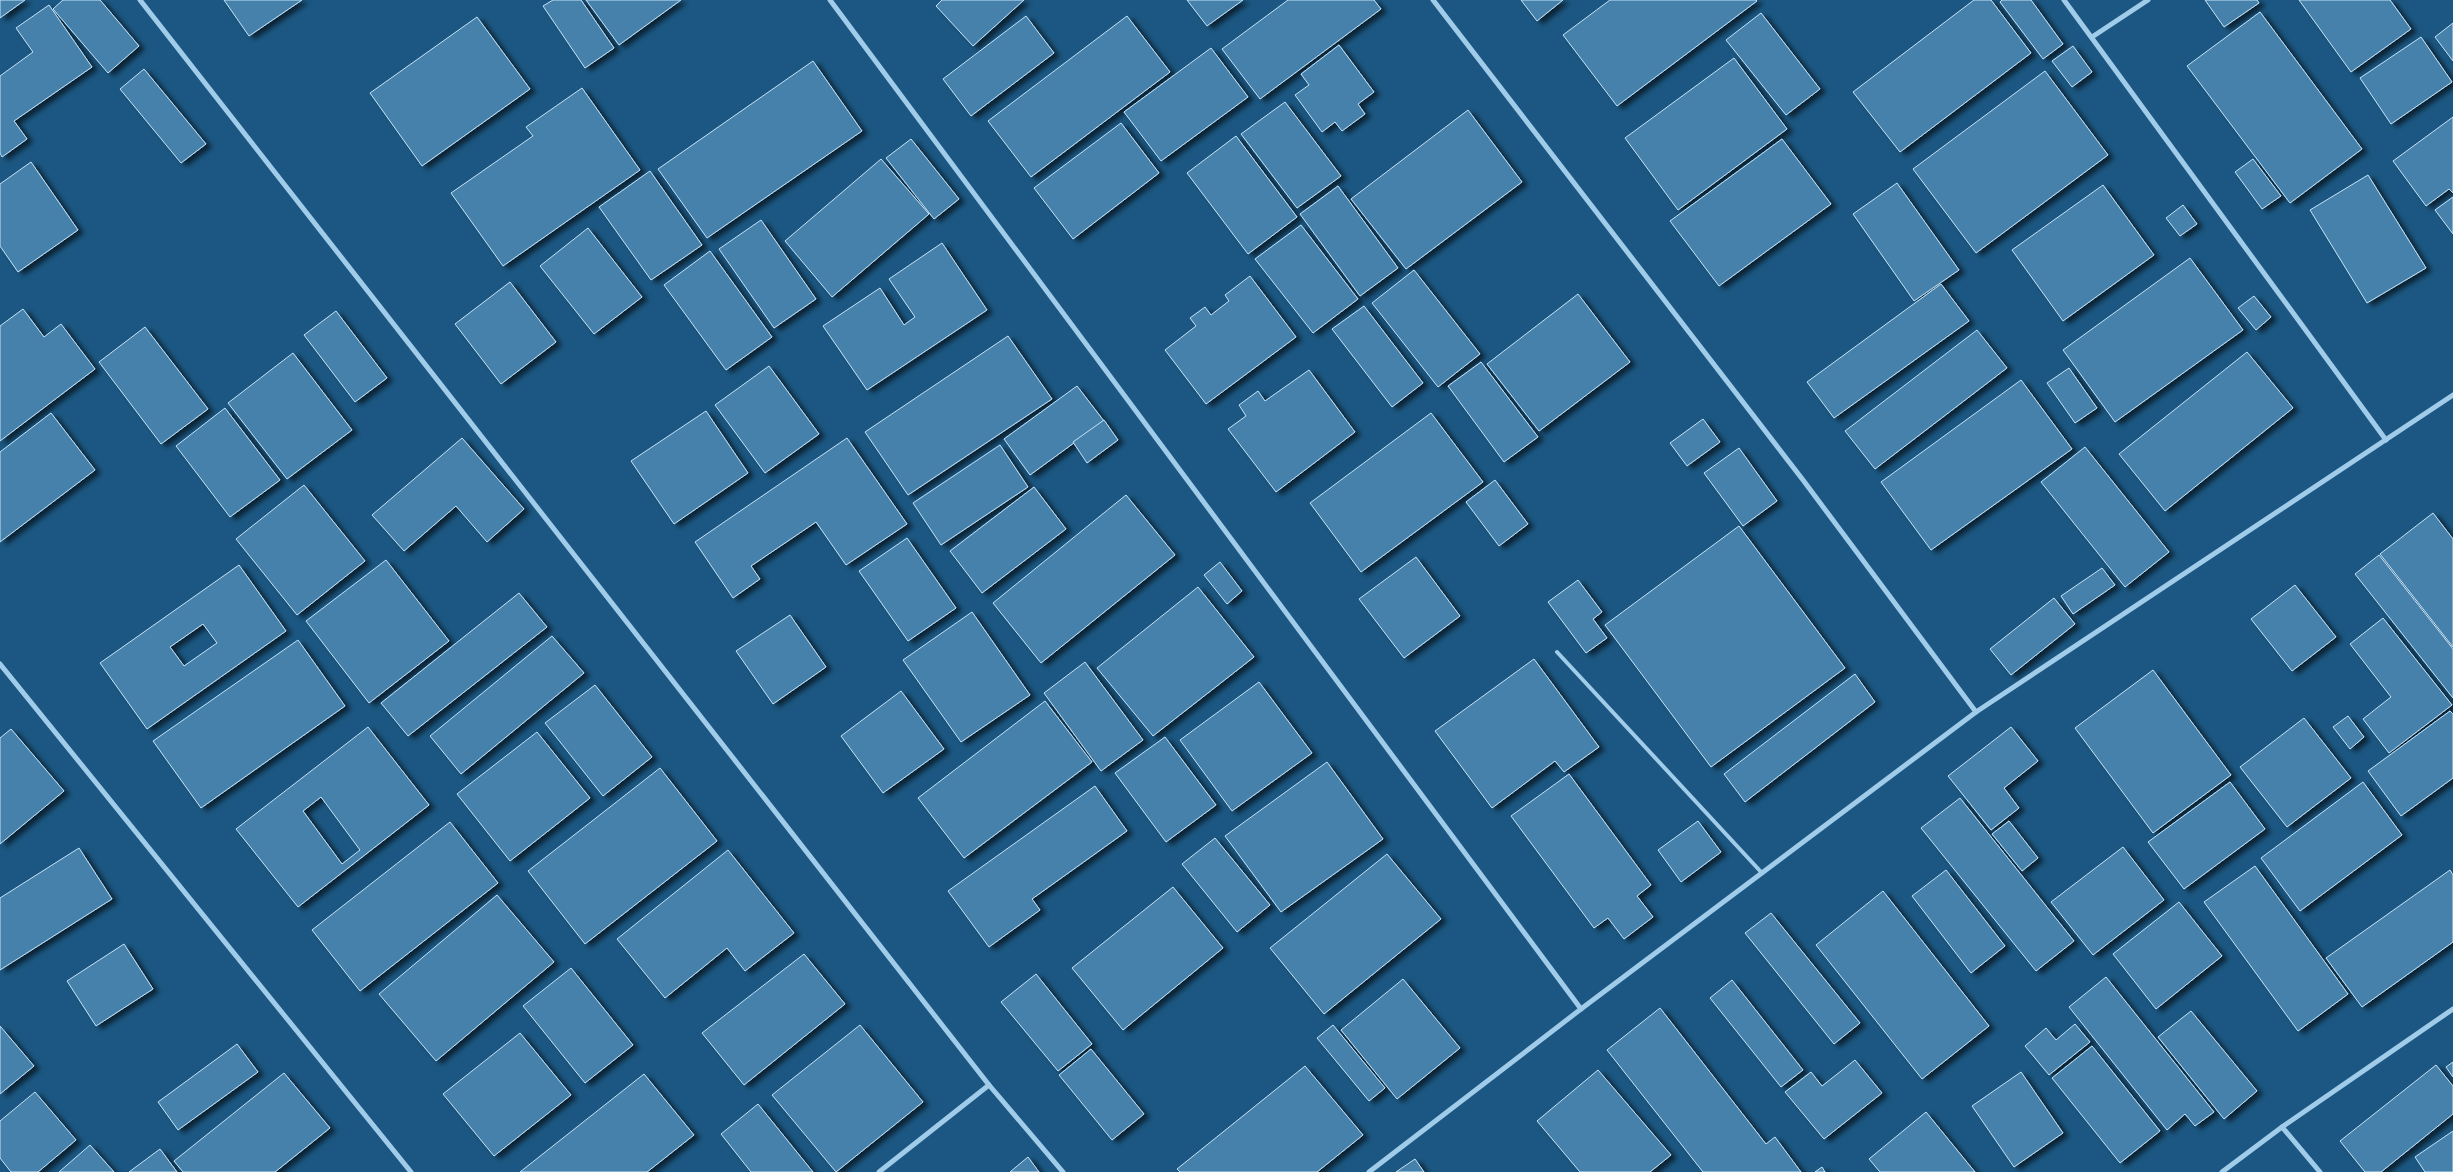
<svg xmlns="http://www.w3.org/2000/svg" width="2453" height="1172" viewBox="0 0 2453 1172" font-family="'PT Sans',sans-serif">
	<defs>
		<filter id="shadow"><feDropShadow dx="5.5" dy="3" stdDeviation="2.5" flood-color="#0009"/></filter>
	</defs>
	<rect width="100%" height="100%" fill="#1b5782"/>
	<g fill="#4481ab" stroke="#c5e3f8" fill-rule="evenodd" filter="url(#shadow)">
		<polygon points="0,0 25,0 0,18"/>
		<polygon points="63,0 100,0 139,46 108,73 53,9"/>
		<polygon points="224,0 302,0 249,36"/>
		<polygon points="553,0 581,0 614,48 585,68 543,6"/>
		<polygon points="586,0 681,0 619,45"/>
		<polygon points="942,0 1024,0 973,46 936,6"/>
		<polygon points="1187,0 1243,0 1207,26"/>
		<polygon points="1288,0 1374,0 1381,9 1260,99 1222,49"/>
		<polygon points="1521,0 1563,0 1537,21"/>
		<polygon points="1610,0 1756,0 1757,1 1617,106 1563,35"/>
		<polygon points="1974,0 1991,0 2031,53 1900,152 1853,92"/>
		<polygon points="2002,0 2031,0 2063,44 2043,59 2000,2"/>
		<polygon points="2205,0 2257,0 2259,3 2224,27"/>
		<polygon points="2299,0 2390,0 2411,29 2351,72"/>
		<polygon points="49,5 92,67 14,121 27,139 2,157 0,153 0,76 33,52 16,28"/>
		<polygon points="2260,12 2362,149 2290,203 2187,66"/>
		<polygon points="1761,13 1820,89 1786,115 1726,40"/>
		<polygon points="1026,16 1054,53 971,116 943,79"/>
		<polygon points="1127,16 1170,72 1031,177 988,121"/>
		<polygon points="477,17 530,89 422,166 370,93"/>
		<polygon points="2453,23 2453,61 2435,37"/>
		<polygon points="2421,37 2452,82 2391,124 2360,78"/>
		<polygon points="1339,45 1374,92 1358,104 1365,114 1342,131 1335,122 1322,132 1295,95 1309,85 1301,74"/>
		<polygon points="2073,46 2092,72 2072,87 2052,61"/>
		<polygon points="1211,48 1248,97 1161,161 1124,112"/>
		<polygon points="1734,58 1787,129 1678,210 1625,138"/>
		<polygon points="813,61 862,131 707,238 658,169"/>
		<polygon points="144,69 206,144 181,163 120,89"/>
		<polygon points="2045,71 2108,155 1976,253 1913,169"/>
		<polygon points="582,88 640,170 503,266 451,193 533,136 526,127"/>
		<polygon points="1285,102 1341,176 1297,208 1241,134"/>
		<polygon points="1468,110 1522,182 1406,269 1351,199"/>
		<polygon points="2453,117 2453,193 2449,189 2426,206 2393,161"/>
		<polygon points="1121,123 1159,173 1073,239 1034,188"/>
		<polygon points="1236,136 1297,217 1248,254 1187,173"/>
		<polygon points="911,139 959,199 934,219 886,158"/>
		<polygon points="1782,139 1831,204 1719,286 1670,221"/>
		<polygon points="881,159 929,214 832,297 785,241"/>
		<polygon points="2253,159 2281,196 2262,209 2235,172"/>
		<polygon points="31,162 78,230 18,272 0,246 0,184"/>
		<polygon points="650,171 702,245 651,280 599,207"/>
		<polygon points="2368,175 2426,268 2367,303 2310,210"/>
		<polygon points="1897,183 1959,270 1914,301 1853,214"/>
		<polygon points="2103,185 2154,255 2063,321 2012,250"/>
		<polygon points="1338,186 1398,268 1360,296 1300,214"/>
		<polygon points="2453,197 2453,234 2435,210"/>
		<polygon points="2183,205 2197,224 2180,236 2166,218"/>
		<polygon points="761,220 816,299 774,328 719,249"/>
		<polygon points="1301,225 1358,299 1313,333 1255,259"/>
		<polygon points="588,228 642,297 594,334 540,266"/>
		<polygon points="942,243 987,310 867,390 823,326 880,288 904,325 915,317 889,279"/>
		<polygon points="710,251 772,337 726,370 664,285"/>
		<polygon points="2190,258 2243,330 2115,422 2063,350"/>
		<polygon points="1414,270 1480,354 1438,387 1372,303"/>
		<polygon points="1250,276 1296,337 1206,404 1165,350 1196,326 1190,318 1205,307 1211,315 1229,301 1225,295"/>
		<polygon points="510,282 556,342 501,384 455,324"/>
		<polygon points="1941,284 1969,321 1834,418 1807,382"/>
		<polygon points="1578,294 1630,362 1539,431 1487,364"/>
		<polygon points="2254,296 2271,317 2256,330 2238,308"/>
		<polygon points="1364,306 1423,383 1392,407 1332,329"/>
		<polygon points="23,309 44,337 61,324 95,369 0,441 0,326"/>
		<polygon points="336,311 387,378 355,402 304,335"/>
		<polygon points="145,327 208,409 161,444 99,362"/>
		<polygon points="1977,330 2007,368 1875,469 1845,431"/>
		<polygon points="1008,336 1052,399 908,495 865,432"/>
		<polygon points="2247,352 2293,408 2165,511 2119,454"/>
		<polygon points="293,353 352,430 287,479 228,403"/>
		<polygon points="1481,362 1538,437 1504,462 1448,386"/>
		<polygon points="769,366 819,434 765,473 715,405"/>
		<polygon points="2069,368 2097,408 2075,423 2047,383"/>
		<polygon points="1309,370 1355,432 1276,492 1228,429 1246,416 1239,405 1258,391 1265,401"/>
		<polygon points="2021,380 2072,449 1931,550 1881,482"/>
		<polygon points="1077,386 1104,421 1030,475 1004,439"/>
		<polygon points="225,408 280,480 230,517 176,446"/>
		<polygon points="706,411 748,473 674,524 631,461"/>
		<polygon points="51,413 95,470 0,542 0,452"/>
		<polygon points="1431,413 1483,482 1361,572 1310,503"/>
		<polygon points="1703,419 1720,442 1687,466 1670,443"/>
		<polygon points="1104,420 1118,440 1087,463 1073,442"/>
		<polygon points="462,438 524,509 487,542 456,506 404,551 372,515"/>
		<polygon points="847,438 907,524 846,565 816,522 751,566 760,579 733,598 695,542"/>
		<polygon points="1000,445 1028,487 941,545 913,503"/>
		<polygon points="2085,447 2169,552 2125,587 2041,482"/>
		<polygon points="1739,448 1777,501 1743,526 1704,473"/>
		<polygon points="1495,480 1528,524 1499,546 1466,502"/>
		<polygon points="304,485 365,561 297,615 236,539"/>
		<polygon points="1034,487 1066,529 982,593 950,551"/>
		<polygon points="1126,495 1175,555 1041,663 993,603"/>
		<polygon points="2433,513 2453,539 2453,647 2380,554"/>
		<polygon points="1739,526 1845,668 1711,767 1605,625"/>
		<polygon points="907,538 956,608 908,641 859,571"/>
		<polygon points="2379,555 2453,649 2453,698 2355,574"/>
		<polygon points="1416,557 1460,616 1404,658 1359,599"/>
		<polygon points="386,560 449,641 369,703 306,621"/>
		<polygon points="1220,562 1242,591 1227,604 1204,575"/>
		<path d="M239 565 286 631 147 729 100 663ZM203 624 217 643 184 666 170 647Z"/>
		<polygon points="2102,568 2115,585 2073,614 2061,596"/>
		<polygon points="1578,580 1602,612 1593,619 1607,638 1586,653 1548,602"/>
		<polygon points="2295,585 2336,637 2292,671 2251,619"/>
		<polygon points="1198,587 1254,657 1153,736 1097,668"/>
		<polygon points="519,593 547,627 408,736 381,703"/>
		<polygon points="2054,598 2075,624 2011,675 1990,649"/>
		<polygon points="972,612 1030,695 961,742 903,660"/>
		<polygon points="790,615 826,667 773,704 736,651"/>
		<polygon points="2383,618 2452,705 2389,753 2363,719 2391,697 2350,644"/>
		<polygon points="552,636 584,673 461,774 430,736"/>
		<polygon points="298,640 345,706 201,808 153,741"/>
		<polygon points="1534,659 1599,747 1564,772 1555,761 1492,808 1435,731"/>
		<polygon points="1085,662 1143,740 1101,771 1044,693"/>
		<polygon points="2153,670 2231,775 2153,833 2075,728"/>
		<polygon points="1855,674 1875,702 1745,802 1724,774"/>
		<polygon points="1259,682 1312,753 1232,811 1180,740"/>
		<polygon points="595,685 652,757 603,796 545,723"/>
		<polygon points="901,691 944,749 883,793 841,736"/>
		<polygon points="1045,701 1092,762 964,858 918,798"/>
		<polygon points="2450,711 2453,714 2453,778 2401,816 2368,771"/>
		<polygon points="2348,716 2364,737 2350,749 2333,727"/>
		<polygon points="2304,718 2351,778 2287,827 2240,767"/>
		<path d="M368 727 429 805 298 907 236 829ZM321 797 360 850 342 864 303 811Z"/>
		<polygon points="2011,727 2038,761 2004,788 2019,808 1991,830 1948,776"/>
		<polygon points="11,729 64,791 0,844 0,738"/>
		<polygon points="537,732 590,798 510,861 457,794"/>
		<polygon points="1165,737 1216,805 1166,842 1115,773"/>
		<polygon points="1327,762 1383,839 1281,912 1225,836"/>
		<polygon points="660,768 717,841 585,944 528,871"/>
		<polygon points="1569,774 1651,885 1637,896 1653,917 1624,939 1608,918 1594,928 1511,816"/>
		<polygon points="2230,782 2265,829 2184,889 2148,842"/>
		<polygon points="2363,782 2402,835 2300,911 2261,858"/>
		<polygon points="1095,786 1127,831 1032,899 1040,910 989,947 948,891"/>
		<polygon points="1960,798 2074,941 2036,971 1921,828"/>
		<polygon points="1698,821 1721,852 1681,882 1658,850"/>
		<polygon points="2009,821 2038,858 2022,871 1992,834"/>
		<polygon points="450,822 498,883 360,991 312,930"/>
		<polygon points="1215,838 1270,905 1237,932 1182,864"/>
		<polygon points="2123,847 2164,900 2093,955 2051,902"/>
		<polygon points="79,848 112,899 0,970 0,898"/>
		<polygon points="728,850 794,933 745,971 727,948 665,998 617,939"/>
		<polygon points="1387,854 1441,919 1324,1014 1270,948"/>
		<polygon points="2255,866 2348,994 2298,1031 2204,902"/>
		<polygon points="1946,870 2005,946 1971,973 1912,896"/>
		<polygon points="2450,870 2453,875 2453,942 2362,1007 2326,958"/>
		<polygon points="1173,887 1223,948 1123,1030 1072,968"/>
		<polygon points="1883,891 1989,1026 1922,1079 1816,945"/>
		<polygon points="497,895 554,962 436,1061 379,994"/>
		<polygon points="2179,902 2222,956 2156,1009 2113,954"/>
		<polygon points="1771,913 1860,1023 1834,1044 1745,933"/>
		<polygon points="124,944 153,989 96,1026 67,981"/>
		<polygon points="804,954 845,1004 744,1085 702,1033"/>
		<polygon points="571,968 633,1045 585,1083 523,1006"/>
		<polygon points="1036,974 1092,1044 1058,1071 1001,1002"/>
		<polygon points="2106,977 2214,1112 2195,1126 2185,1114 2167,1130 2069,1007"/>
		<polygon points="1403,979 1460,1048 1397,1099 1341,1030"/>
		<polygon points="1732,980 1803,1070 1781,1087 1710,998"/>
		<polygon points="1660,1008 1766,1144 1775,1137 1801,1172 1703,1172 1607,1050"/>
		<polygon points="2191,1011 2257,1091 2224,1119 2158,1037"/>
		<polygon points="2075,1024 2090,1042 2049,1075 2025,1046 2046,1028 2056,1040"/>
		<polygon points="860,1025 923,1102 836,1172 772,1095"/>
		<polygon points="1333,1025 1385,1088 1369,1101 1317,1038"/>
		<polygon points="0,1026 34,1066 0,1094"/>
		<polygon points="520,1033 571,1095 494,1156 443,1094"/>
		<polygon points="237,1044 258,1072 178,1130 158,1102"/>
		<polygon points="2092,1046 2160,1131 2120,1163 2052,1078"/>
		<polygon points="1091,1049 1144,1114 1112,1140 1059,1075"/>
		<polygon points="1855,1060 1882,1093 1824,1139 1785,1092 1811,1072 1822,1086"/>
		<polygon points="2453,1062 2453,1077 2446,1067"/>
		<polygon points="2436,1065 2453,1086 2453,1114 2381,1172 2365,1172 2340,1141"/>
		<polygon points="1305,1066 1363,1135 1317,1172 1180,1172 1177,1169"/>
		<polygon points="1598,1070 1671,1155 1650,1172 1580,1172 1537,1121"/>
		<polygon points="2021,1072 2063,1133 2014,1167 1972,1106"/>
		<polygon points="284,1073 330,1128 275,1172 183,1172 174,1161"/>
		<polygon points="644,1074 694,1135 647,1172 520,1172"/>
		<polygon points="35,1092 76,1140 38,1172 11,1172 0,1158 0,1121"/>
		<polygon points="758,1104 813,1172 751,1172 721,1134"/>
		<polygon points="1926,1112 1975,1172 1880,1172 1869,1159"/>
		<polygon points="2453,1131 2453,1172 2425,1172 2415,1157"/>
		<polygon points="90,1145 114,1172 59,1172"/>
		<polygon points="160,1149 177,1172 129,1172"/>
		<polygon points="1028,1157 1039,1172 1010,1172"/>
		<polygon points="1415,1159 1424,1172 1396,1172"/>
		<polygon points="1822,1167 1825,1172 1815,1172"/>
	</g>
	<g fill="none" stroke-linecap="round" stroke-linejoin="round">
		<polyline stroke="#a0ccea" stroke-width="4" points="1557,652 1762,873"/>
		<g stroke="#a0ccea" stroke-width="5">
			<polyline points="140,0 989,1085 1063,1172"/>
			<polyline points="830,0 1581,1009"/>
			<polyline points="1433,0 1803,480 1976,712"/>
			<polyline points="2064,0 2386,440"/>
			<polyline points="2092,37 2148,0"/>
			<polyline points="0,664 411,1172"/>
			<polyline points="2282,1127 2320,1172"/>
			<polyline points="879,1172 989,1085"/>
			<polyline points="1369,1172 1581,1009 1976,712 2453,395"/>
			<polyline points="2222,1172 2282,1127 2453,1009"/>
		</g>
	</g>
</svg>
